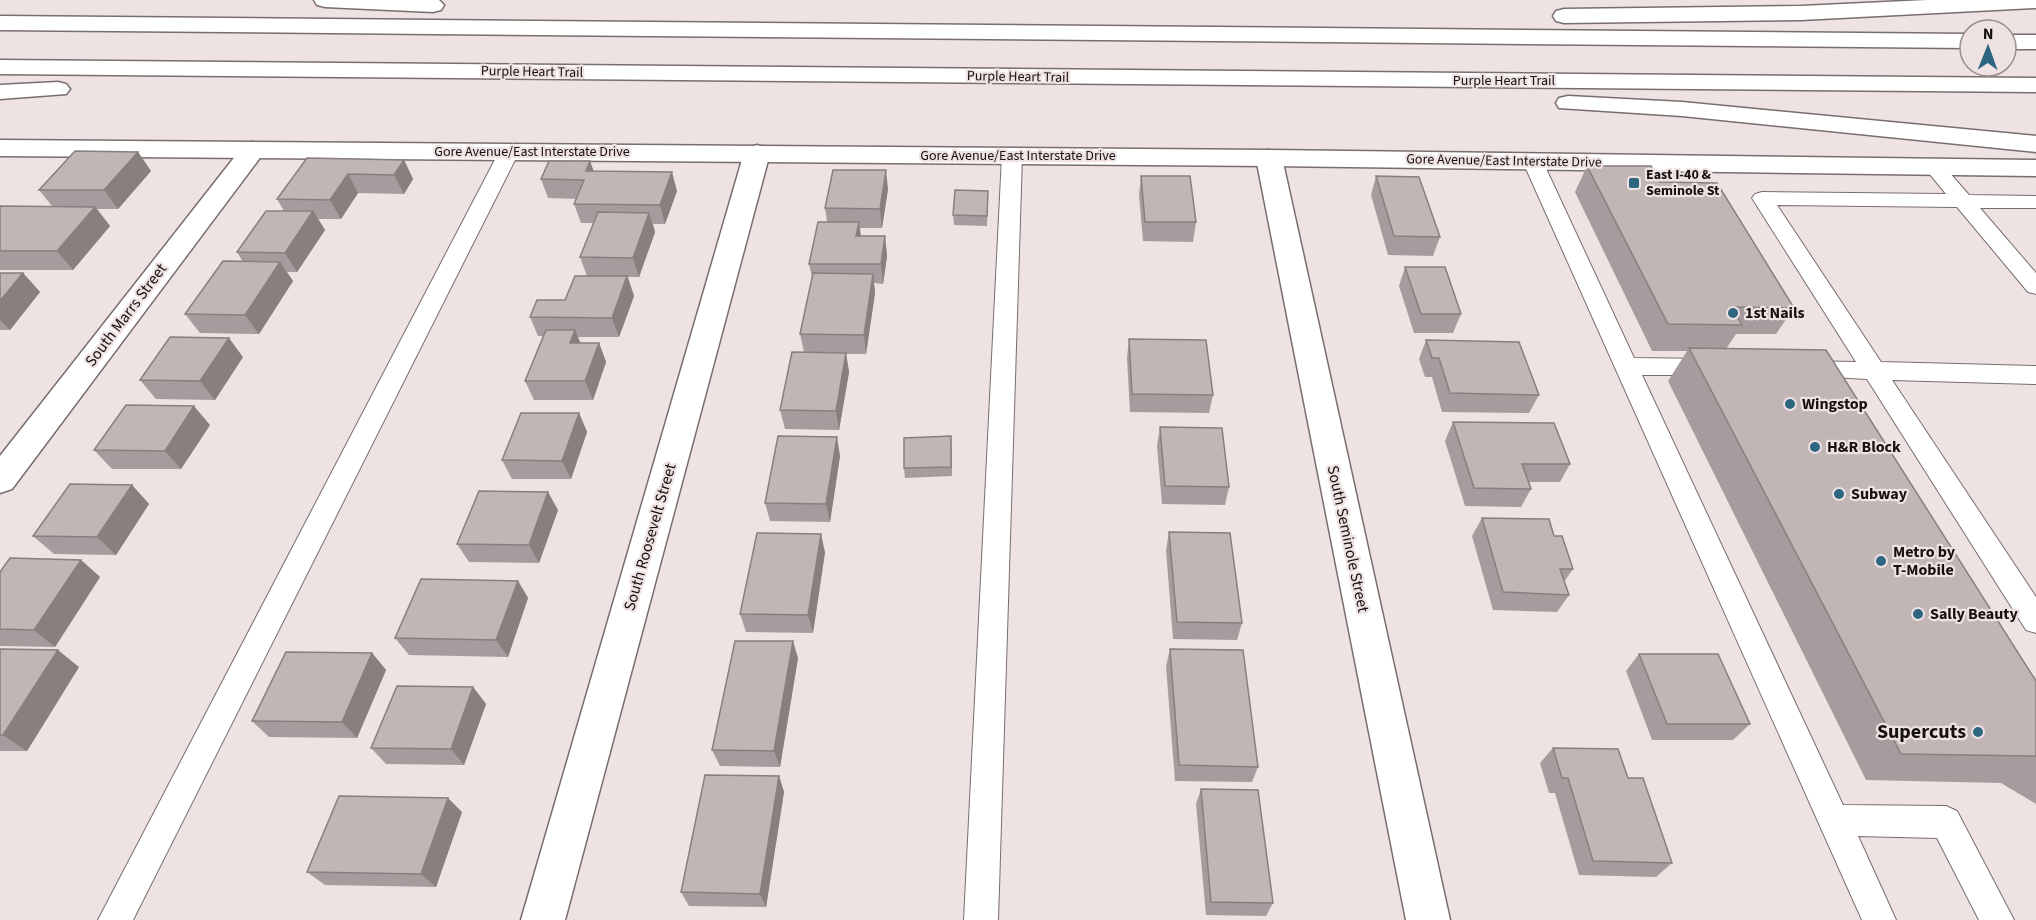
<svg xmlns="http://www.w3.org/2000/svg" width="2036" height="920" viewBox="0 0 2036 920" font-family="'Source Sans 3',sans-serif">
	<rect width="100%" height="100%" fill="#efe2e2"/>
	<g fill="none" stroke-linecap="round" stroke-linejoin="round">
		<defs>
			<g id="service">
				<polygon points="509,146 519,152 133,920 98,920 499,152"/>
				<polygon points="1012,150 1019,152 1022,156 998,920 964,920 1002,156 1005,152"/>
				<polygon points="1533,156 1540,158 1543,162 1634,358 1710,359 1718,361 1722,367 1718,373 1710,375 1642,375 1843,805 1946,806 1957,811 2014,920 1979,920 1937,838 1858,836 1896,920 1862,920 1523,162 1526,158"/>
				<polygon points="1934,161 1941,163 1969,195 2036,196 2036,208 1980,208 2036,273 2036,294 2028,292 1957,207 1777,205 1881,362 2036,366 2036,384 1892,380 2036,597 2036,633 2026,630 1867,379 1796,375 1792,369 1796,363 1804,361 1856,362 1752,198 1755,194 1762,192 1946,194 1924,167 1927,163"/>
			</g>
			<g id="minor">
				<polygon points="253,142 262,145 266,150 262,155 12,489 0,493 0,456 244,145"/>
				<polygon points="757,145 766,148 770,153 565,920 521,920 744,153 748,148"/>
			</g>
			<polygon id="tertiary" points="1269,150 1278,153 1282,158 1450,920 1406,920 1256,158 1260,153"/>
			<polygon id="secondary" points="0,140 1269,150 2036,160 2036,176 1269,166 0,156"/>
			<g id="motorway">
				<polygon points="314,0 439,0 444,5 441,10 433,12 325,7 317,5"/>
				<polygon points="1927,0 2036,0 2036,8 1801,20 1564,23 1556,21 1553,16 1556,11 1564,9 1801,6"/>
				<polygon points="0,16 1970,34 1970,48 0,30"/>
				<rect x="2006" y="35" width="30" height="14"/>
				<polygon points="0,60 2036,78 2036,92 0,74"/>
				<polygon points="58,82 66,84 70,89 66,94 0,99 0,85"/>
				<polygon points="1568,96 1682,102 2036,136 2036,152 1682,116 1559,108 1556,103 1559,98"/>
			</g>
		</defs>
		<use href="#service" stroke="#796d6d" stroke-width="2"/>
		<use href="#minor" stroke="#796d6d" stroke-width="3"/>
		<use href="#tertiary" stroke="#796d6d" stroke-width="3"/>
		<use href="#secondary" stroke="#796d6d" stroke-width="3"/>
		<use href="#motorway" stroke="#796d6d" stroke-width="3"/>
		<use href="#service" fill="#fff" fill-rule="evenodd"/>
		<use href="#minor" fill="#fff" fill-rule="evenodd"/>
		<use href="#tertiary" fill="#fff" fill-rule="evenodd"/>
		<use href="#secondary" fill="#fff" fill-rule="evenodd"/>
		<use href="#motorway" fill="#fff" fill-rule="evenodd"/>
	</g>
	<g fill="#a79c9d">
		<polygon points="138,152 151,171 118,209 97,209 110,226 73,270 0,270 0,206 52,206 39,190"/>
		<polygon points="307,158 404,160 413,179 404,194 358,193 341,219 318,219 325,230 297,272 287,272 293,281 259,334 200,333 185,314 243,262 237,252 284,211 277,199"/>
		<polygon points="1587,166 1660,182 1794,308 1776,334 1736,334 1726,349 2036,681 2036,804 2001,783 1866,780 1668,381 1687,351 1652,351 1575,192"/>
		<polygon points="594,171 677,191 665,224 653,224 655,232 639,277 628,277 634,296 619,337 578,337 580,343 599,343 606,362 593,400 534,400 525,381 543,336 538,336 530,317 565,300 587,276 580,257 594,223 581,223 574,204 576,199 548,198 541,179"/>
		<polygon points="1141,176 1196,222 1193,242 1143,241 1139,195"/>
		<polygon points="1376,176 1440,237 1433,256 1388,255 1371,195"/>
		<polygon points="888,189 882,228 860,228 861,236 885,236 887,256 883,284 874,283 875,293 866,354 846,354 849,372 839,430 785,429 780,410 804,352 800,334 812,277 809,264 827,222 825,208"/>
		<polygon points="988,200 987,226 954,225 953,215"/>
		<polygon points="1405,267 1461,314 1453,333 1414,333 1399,286"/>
		<polygon points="0,273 23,273 40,292 10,330 0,330"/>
		<polygon points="1129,339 1213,395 1209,413 1130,412 1127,358"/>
		<polygon points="1426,340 1539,395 1529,413 1442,412 1432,377 1425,377 1419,359"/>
		<polygon points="243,357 215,400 156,399 140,380"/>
		<polygon points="579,413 587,432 571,479 512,479 502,460"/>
		<polygon points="1453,422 1570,464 1560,482 1529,482 1531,489 1521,507 1465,506 1445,441"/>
		<polygon points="210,425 181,469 112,469 94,450"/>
		<polygon points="1160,427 1229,487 1225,505 1162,504 1157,446"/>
		<polygon points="952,446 952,476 905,478 904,468"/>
		<polygon points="840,456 830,522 770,521 765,503"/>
		<polygon points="132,485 149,504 116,555 54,554 33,536"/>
		<polygon points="558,510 539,563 469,562 457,544"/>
		<polygon points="1482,518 1554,536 1573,569 1564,582 1569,595 1557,612 1493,610 1472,536"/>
		<polygon points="1169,532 1242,623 1237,640 1173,639 1166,550"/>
		<polygon points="825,552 813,633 746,632 740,614"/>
		<polygon points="81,560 100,577 55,647 0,646 0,572"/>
		<polygon points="518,581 528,598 508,657 409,655 395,638"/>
		<polygon points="0,649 79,667 27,751 0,751"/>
		<polygon points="1170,649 1258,767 1252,782 1175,781 1166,666"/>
		<polygon points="372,653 386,670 357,738 269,737 252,721"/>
		<polygon points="1639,654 1750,724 1733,740 1652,740 1626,671"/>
		<polygon points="798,658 780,767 720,766 712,750"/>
		<polygon points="473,687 486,704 464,765 386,764 371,748"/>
		<polygon points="1553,748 1628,778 1672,863 1656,877 1579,875 1555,793 1549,793 1540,763"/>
		<polygon points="779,776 784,792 766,907 689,906 681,892"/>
		<polygon points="1201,789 1273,903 1266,916 1206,915 1196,804"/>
		<polygon points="462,812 436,887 325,885 307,872"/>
	</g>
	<g fill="#887f7f">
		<polygon points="138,152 151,171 118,209 104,190"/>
		<polygon points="404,160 413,179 404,194 394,175"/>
		<polygon points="590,161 597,180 586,171"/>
		<polygon points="886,170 888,189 882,228 880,209"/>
		<polygon points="672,172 677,191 665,224 660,205"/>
		<polygon points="348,174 358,193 341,219 330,200"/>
		<polygon points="95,207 110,226 73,270 57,251"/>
		<polygon points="313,211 325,230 297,272 285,253"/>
		<polygon points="649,213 655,232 639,277 633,258"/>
		<polygon points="859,222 861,241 856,236"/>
		<polygon points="885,236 887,256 883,284 881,264"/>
		<polygon points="280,262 293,281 259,334 245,315"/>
		<polygon points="23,273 40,292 10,330 0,320 0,301"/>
		<polygon points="873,274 875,293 866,354 864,335"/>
		<polygon points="627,276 634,296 619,337 612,318"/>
		<polygon points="575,330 583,349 570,343"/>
		<polygon points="229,338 243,357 215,400 200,381"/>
		<polygon points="599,343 606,362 593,400 585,381"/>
		<polygon points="846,353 849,372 839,430 836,411"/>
		<polygon points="194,406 210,425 181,469 165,451"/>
		<polygon points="579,413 587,432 571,479 562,461"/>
		<polygon points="837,437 840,456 830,522 826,504"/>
		<polygon points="132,485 149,504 116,555 97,537"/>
		<polygon points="548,492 558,510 539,563 529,545"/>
		<polygon points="821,534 825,552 813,633 808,615"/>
		<polygon points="81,560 100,577 55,647 34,630"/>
		<polygon points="518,581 528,598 508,657 496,640"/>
		<polygon points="793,641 798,658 780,767 774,751"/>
		<polygon points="58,650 79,667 27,751 3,735"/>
		<polygon points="372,653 386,670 357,738 342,722"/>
		<polygon points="473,687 486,704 464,765 451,749"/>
		<polygon points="779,776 784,792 766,907 760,894"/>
		<polygon points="448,798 462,812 436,887 421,874"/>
	</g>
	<g fill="#c2b5b6" stroke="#887f7f" stroke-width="1.5">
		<polygon points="75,151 138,152 104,190 39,190"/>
		<polygon points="307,158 404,160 394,175 348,174 330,200 277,199"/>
		<polygon points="549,161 590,161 586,171 672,172 660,205 574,204 584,180 541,179"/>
		<polygon points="1587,166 1651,166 1660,182 1717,183 1794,308 1732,307 1742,325 1668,324"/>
		<polygon points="833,170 886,170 880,209 825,208"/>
		<polygon points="1141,176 1190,176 1196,222 1145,222"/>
		<polygon points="1376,176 1419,177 1440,237 1394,236"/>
		<polygon points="955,190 988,191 987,216 953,215"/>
		<polygon points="0,206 95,207 57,251 0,251"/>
		<polygon points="266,211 313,211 285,253 237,252"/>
		<polygon points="598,212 649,213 633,258 580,257"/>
		<polygon points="818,222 859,222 856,236 885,236 881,264 809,264"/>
		<polygon points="223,261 280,262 245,315 185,314"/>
		<polygon points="1405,267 1445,267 1461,314 1421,314"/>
		<polygon points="0,273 23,273 0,301"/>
		<polygon points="813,273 873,274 864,335 800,334"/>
		<polygon points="575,276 627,276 612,318 530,317 537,300 565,300"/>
		<polygon points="546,330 575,330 570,343 599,343 585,381 525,381"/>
		<polygon points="170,337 229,338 200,381 140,380"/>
		<polygon points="1129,339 1206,340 1213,395 1132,394"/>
		<polygon points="1426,340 1519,342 1539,395 1450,393 1439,358 1432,358"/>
		<polygon points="1689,348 1826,350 2036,681 2036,756 1901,754"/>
		<polygon points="792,352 846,353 836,411 780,410"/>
		<polygon points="126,405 194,406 165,451 94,450"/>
		<polygon points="521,413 579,413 562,461 502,460"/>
		<polygon points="1453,422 1554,423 1570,464 1522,464 1531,489 1474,488"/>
		<polygon points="1160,427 1222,428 1229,487 1165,486"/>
		<polygon points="778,436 837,437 826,504 765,503"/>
		<polygon points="951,436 951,467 904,468 904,438"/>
		<polygon points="70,484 132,485 97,537 33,536"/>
		<polygon points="479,491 548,492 529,545 457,544"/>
		<polygon points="1482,518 1549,519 1554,536 1562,536 1573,569 1560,569 1569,595 1503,592"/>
		<polygon points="1169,532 1230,533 1242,623 1177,622"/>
		<polygon points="757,533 821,534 808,615 740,614"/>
		<polygon points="10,558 81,560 34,630 0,629 0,572"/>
		<polygon points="421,579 518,581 496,640 395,638"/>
		<polygon points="735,641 793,641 774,751 712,750"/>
		<polygon points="0,649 58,650 3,735 0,735"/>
		<polygon points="1170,649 1243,650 1258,767 1179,765"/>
		<polygon points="286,652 372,653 342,722 252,721"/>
		<polygon points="1639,654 1718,654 1750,724 1667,724"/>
		<polygon points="397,686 473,687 451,749 371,748"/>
		<polygon points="1553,748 1618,749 1628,778 1643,778 1672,863 1593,861 1568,778 1562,778"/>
		<polygon points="705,775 779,776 760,894 681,892"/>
		<polygon points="1201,789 1258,790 1273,903 1211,902"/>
		<polygon points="339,796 448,798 421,874 307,872"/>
	</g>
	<g fill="#2e6680" stroke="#efe2e2" stroke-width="2">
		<rect x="1628" y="177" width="12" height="12" rx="3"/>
		<circle cx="1733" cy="313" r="6"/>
		<circle cx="1790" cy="404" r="6"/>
		<circle cx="1815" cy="447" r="6"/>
		<circle cx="1839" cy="494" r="6"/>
		<circle cx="1881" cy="561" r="6"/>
		<circle cx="1918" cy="614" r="6"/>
		<circle cx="1978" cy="732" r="6"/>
	</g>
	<g text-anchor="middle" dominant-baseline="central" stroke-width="4.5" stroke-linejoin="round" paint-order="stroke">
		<g font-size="14" fill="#161111" stroke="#efe2e2">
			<text transform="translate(532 72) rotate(1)">Purple Heart Trail</text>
			<text transform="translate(1018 77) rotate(1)">Purple Heart Trail</text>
			<text x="1504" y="81">Purple Heart Trail</text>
			<text x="532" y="152">Gore Avenue/East Interstate Drive</text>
			<text x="1018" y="156">Gore Avenue/East Interstate Drive</text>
			<text transform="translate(1504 161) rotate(1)">Gore Avenue/East Interstate Drive</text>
		</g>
		<g font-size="14" font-weight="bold" fill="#161111" stroke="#efe2e2" text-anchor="start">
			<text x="1646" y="175">East I-40 &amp;<tspan x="1646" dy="16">Seminole St</tspan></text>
		</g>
		<g font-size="16" font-weight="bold" fill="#161111" stroke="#efe2e2" text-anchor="start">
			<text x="1745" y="313">1st Nails</text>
			<text x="1802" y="404">Wingstop</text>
			<text x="1827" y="447">H&amp;R Block</text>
			<text x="1851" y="494">Subway</text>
			<text x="1893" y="552">Metro by<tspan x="1893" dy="18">T-Mobile</tspan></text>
			<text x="1930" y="614">Sally Beauty</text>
		</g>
		<g font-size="16" fill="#161111" stroke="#efe2e2">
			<text transform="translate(126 315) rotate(-53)">South Marrs Street</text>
			<text transform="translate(650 537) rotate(-74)">South Roosevelt Street</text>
			<text transform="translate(1348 539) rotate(78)">South Seminole Street</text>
		</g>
		<g font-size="20" font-weight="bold" fill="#161111" stroke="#efe2e2" text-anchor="end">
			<text x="1966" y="732">Supercuts</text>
		</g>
	</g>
	<g transform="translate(1988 48) rotate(1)"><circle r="28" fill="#efe2e2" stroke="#988e8e" stroke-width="1.5"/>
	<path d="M0-4.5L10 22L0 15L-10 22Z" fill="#2e6680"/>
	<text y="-9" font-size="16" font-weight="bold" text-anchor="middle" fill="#161111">N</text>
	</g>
</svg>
